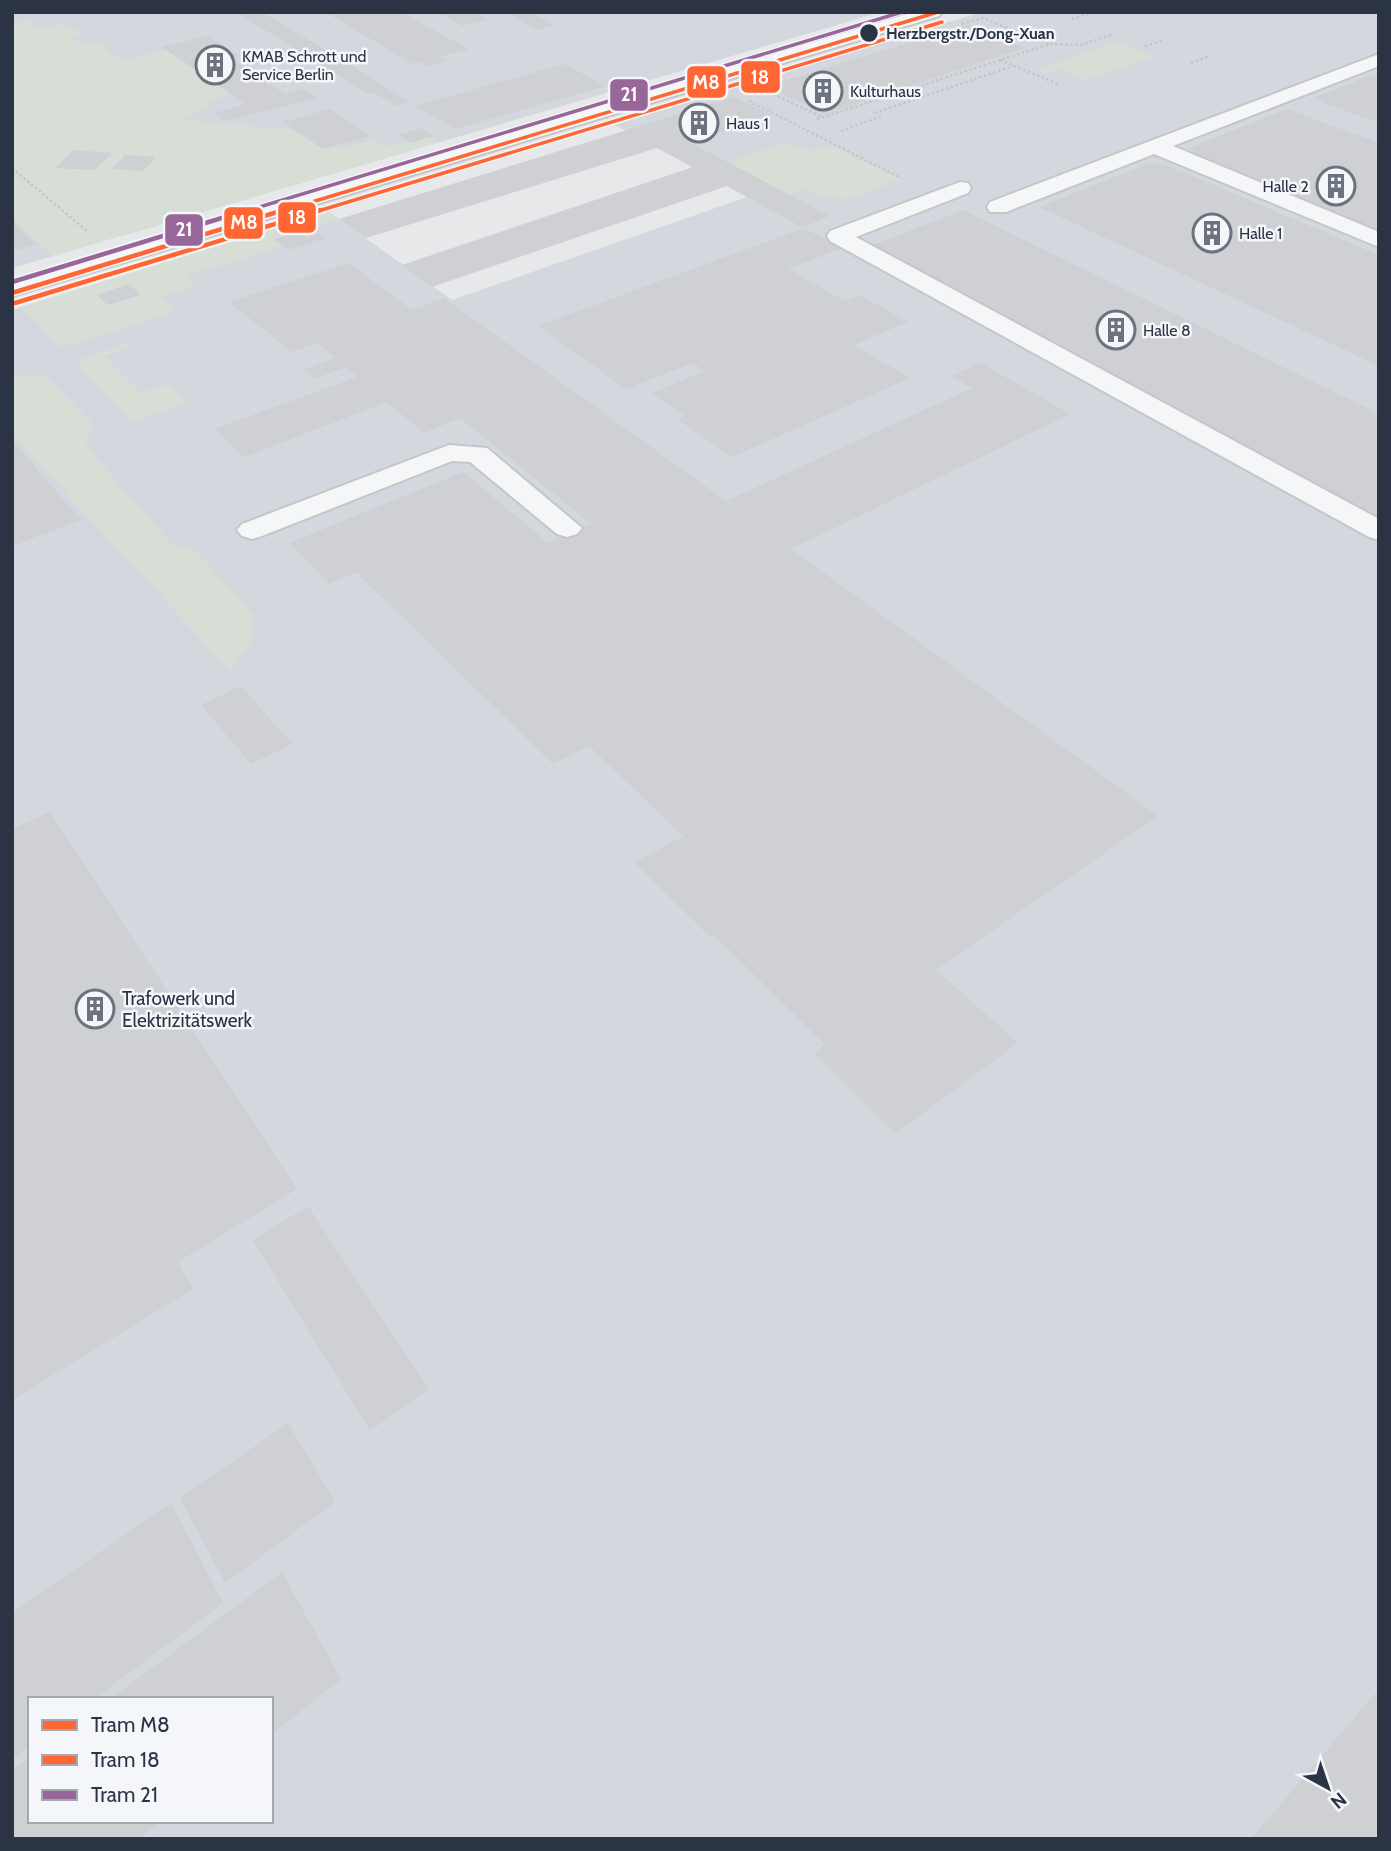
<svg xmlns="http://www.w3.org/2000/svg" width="1391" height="1851" viewBox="0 0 1391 1851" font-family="Cabin,sans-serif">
	<rect width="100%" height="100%" fill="#e6e8ea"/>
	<g fill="#d4d7dd" fill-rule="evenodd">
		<polygon points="12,12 881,12 122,236 12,136"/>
		<path d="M981 12H1379V1839H12V310L329 212 452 300 747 197 615 125ZM30 1699H271V1821H30Z"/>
		<polygon points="12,216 53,256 12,268"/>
	</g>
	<g fill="#d6ded6">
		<polygon points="28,20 38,28 60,24 82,32 70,37 80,42 99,42 122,61 167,50 229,92 185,120 295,130 323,149 335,146 340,149 376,140 384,146 430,137 437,143 53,256 12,217 12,24"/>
		<polygon points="1117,42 1156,57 1086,80 1059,69 1046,74 1036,70"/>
		<path d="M789 142 808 151 831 146 900 179C859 195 846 209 804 189L787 195 727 162Z"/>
		<polygon points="329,212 339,219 275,239 283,247 186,276 196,286 162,297 174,309 167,315 71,345 59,346 22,307"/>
		<polygon points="128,343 131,346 104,356 141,393 167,384 186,403 131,422 79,366 83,358"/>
		<polygon points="12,375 46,376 93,424 86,446 170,542 198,553 253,615 252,642 230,671 12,435"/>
	</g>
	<g fill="#ced0d3">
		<polygon points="236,12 263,12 410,102 397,106 374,93 368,94"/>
		<polygon points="325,12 400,12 469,49 439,57 447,61 429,66 421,62 413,64"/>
		<polygon points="437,12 474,12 488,20 462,26"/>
		<polygon points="507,12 529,12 555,25 537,30"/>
		<polygon points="967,25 1025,48 825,114 767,86"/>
		<polygon points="208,36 240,56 231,58 254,74 264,71 273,78 264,80 285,94 304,89 318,98 225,121 214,113 246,104 162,47"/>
		<polygon points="564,64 606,86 455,129 416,106"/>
		<polygon points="1379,72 1379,123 1326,104 1316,97"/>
		<polygon points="734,97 772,115 689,142 830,216 802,227 727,186 432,287 402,265 693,167 657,148 366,238 339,219"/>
		<polygon points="330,109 371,136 323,149 283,122"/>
		<polygon points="1287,109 1379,143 1379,230 1199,156 1189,148"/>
		<polygon points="420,128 433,136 411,143 398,135"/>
		<polygon points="73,150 112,153 95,170 55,168"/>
		<polygon points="125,155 156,157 143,171 112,169"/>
		<polygon points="1150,163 1171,167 1379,255 1379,366 1039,207"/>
		<polygon points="963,210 1379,414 1379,520 868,247"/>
		<polygon points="12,220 36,244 17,250 12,245"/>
		<polygon points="311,228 325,238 288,250 274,239"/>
		<polygon points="804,228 842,248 788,269 845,301 860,295 908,322 853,345 910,378 732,457 677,419 685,415 652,393 705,371 692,363 626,389 538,326"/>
		<polygon points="349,263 412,310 444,298 726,501 972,388 951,376 981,363 1070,414 791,549 1158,816 936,970 1018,1043 895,1134 814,1053 825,1045 715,936 711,938 635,863 683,836 589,746 553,764 356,572 329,584 289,543 463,472 548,543 591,524 460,418 424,433 387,402 244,457 214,429 357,377 346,367 313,379 303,370 335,358 317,343 292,352 229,302"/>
		<polygon points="129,284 141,295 108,305 97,295"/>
		<polygon points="12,440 81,520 12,546"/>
		<polygon points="241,686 292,744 251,764 201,705"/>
		<polygon points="50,812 297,1189 178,1262 193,1289 12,1400 12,829"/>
		<polygon points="308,1206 429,1389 370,1431 253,1240"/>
		<polygon points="288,1423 335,1502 225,1583 180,1498"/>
		<polygon points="171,1503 223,1603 94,1699 30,1699 30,1746 12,1759 12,1613"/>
		<polygon points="282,1572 341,1679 271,1735 271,1699 110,1699"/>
		<polygon points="1379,1689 1379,1839 1251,1839"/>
		<polygon points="30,1758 30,1821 161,1821 139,1839 12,1839 12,1770"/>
	</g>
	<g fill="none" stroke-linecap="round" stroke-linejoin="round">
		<defs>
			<g id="minor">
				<polygon points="914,12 942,12 939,16 12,296 12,281"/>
				<polygon points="1379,54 1379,66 1173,146 1379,232 1379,247 1154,154 1006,212 990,212 987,207 990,202"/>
				<polygon points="960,182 968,183 971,188 968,193 856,237 1379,519 1379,540 1369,537 830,241 827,236 830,231"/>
				<polygon points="449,445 487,448 582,528 577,534 567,537 557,534 470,462 452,461 262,536 252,539 242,536 237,530 242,524"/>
			</g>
		</defs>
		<use href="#minor" stroke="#c4c6c8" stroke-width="4"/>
		<g stroke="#c5c6ca" stroke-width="2.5" stroke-dasharray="2.5 2.5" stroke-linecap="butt">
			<polyline points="1072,19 1093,12"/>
			<polyline points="962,24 982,18 1049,44"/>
			<polyline points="994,35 1011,30"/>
			<polyline points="1145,46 1164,40"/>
			<polyline points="1000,60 1058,84"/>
			<polyline points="1191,63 1210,56"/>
			<polyline points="773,94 822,117"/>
			<polyline points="749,101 901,178"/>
			<polyline points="875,113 1013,66"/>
			<polyline points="817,119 1050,44 1082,45 1113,34"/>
			<polyline points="841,131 882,116"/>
			<polyline points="12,168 88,232"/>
		</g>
		<use href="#minor" fill="#f5f6f7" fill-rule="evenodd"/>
		<defs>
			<polyline id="tram-1-far1" points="279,212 938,12"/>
			<polyline id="tram-1" points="12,293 284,210"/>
			<polyline id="tram-2-far1" points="315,212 942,22"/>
			<polyline id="tram-2" points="15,303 321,210"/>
			<polyline id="tram-3-far1" points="243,212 902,12"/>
			<polyline id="tram-3" points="12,282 248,210"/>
		</defs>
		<use href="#tram-1-far1" stroke="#f4f6f9" stroke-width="6"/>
		<use href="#tram-1" stroke="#f4f6f9" stroke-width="8"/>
		<use href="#tram-2-far1" stroke="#f4f6f9" stroke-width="6"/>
		<use href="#tram-2" stroke="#f4f6f9" stroke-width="8"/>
		<use href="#tram-3-far1" stroke="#f4f6f9" stroke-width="6"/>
		<use href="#tram-3" stroke="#f4f6f9" stroke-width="8"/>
		<use href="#tram-1-far1" stroke="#f63" stroke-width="3.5"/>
		<use href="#tram-1" stroke="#f63" stroke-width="4.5"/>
		<use href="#tram-2-far1" stroke="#f63" stroke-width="3.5"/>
		<use href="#tram-2" stroke="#f63" stroke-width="4.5"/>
		<use href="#tram-3-far1" stroke="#969" stroke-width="3.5"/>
		<use href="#tram-3" stroke="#969" stroke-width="4.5"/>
	</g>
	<defs>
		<symbol id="building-ring" viewBox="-11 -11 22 22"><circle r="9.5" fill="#f4f6f9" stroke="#6c737f" stroke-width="1.5"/><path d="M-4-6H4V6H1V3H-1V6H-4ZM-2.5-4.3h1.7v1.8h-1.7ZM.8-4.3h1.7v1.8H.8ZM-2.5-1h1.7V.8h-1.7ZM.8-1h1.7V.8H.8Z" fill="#6c737f"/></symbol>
	</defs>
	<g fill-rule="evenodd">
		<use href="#building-ring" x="193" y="43" width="44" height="44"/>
		<use href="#building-ring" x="801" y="69" width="44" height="44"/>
		<use href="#building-ring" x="677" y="101" width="44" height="44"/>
		<use href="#building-ring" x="1314" y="164" width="44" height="44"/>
		<use href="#building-ring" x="1190" y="211" width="44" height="44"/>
		<use href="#building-ring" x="1094" y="308" width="44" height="44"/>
		<use href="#building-ring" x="73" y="987" width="44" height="44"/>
	</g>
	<circle fill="#2b3445" stroke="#f4f6f9" stroke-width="2.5" cx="869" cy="33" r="10"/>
	<g text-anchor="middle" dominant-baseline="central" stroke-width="5" stroke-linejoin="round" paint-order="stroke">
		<g font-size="16" font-weight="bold" fill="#2b3445" stroke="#f4f6f9" text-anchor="start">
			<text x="886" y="33">Herzbergstr./Dong-Xuan</text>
		</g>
		<g font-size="16" fill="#2b3445" stroke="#f4f6f9" text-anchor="start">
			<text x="242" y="56">KMAB Schrott und<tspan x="242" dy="18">Service Berlin</tspan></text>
			<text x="850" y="91">Kulturhaus</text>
			<text x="726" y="123">Haus 1</text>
			<text x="1309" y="186" text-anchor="end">Halle 2</text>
			<text x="1239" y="233">Halle 1</text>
			<text x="1143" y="330">Halle 8</text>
		</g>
		<g font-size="19" fill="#2b3445" stroke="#f4f6f9" text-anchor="start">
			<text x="122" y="998">Trafowerk und<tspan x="122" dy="22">Elektrizitätswerk</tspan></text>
		</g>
	</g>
	<g stroke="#f4f6f9" stroke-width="2.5">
		<rect x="740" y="60" width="41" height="34" rx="7" fill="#f63"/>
		<rect x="686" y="65" width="41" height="34" rx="7" fill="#f63"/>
		<rect x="609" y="78" width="40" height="34" rx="7" fill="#969"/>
		<rect x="277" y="201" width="40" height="33" rx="7" fill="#f63"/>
		<rect x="223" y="206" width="41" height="34" rx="7" fill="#f63"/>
		<rect x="164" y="213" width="40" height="34" rx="7" fill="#969"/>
	</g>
	<g font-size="19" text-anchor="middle" font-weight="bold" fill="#fff">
		<text x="760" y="84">18</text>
		<text x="706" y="89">M8</text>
		<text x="629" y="101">21</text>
		<text x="297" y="224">18</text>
		<text x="244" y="229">M8</text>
		<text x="184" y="236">21</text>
	</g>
	<rect width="1391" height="1851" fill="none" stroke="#2b3445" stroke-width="28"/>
	<rect x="28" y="1697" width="245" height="126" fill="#f4f6f9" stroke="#a4a8b1" stroke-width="2"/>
	<rect x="42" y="1720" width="35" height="10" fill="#ff6633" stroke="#a4a8b1" stroke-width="2"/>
	<text x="91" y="1732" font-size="21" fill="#2b3445">Tram M8</text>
	<rect x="42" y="1755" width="35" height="10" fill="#ff6633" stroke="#a4a8b1" stroke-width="2"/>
	<text x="91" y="1767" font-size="21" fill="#2b3445">Tram 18</text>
	<rect x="42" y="1790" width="35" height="10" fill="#996699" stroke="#a4a8b1" stroke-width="2"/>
	<text x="91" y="1802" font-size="21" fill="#2b3445">Tram 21</text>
	<g transform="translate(1328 1788) rotate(140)" stroke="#f4f6f9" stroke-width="5" paint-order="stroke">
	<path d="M0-5L12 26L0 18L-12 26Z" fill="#2b3445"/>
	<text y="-10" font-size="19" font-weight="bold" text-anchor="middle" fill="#2b3445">N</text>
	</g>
</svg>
